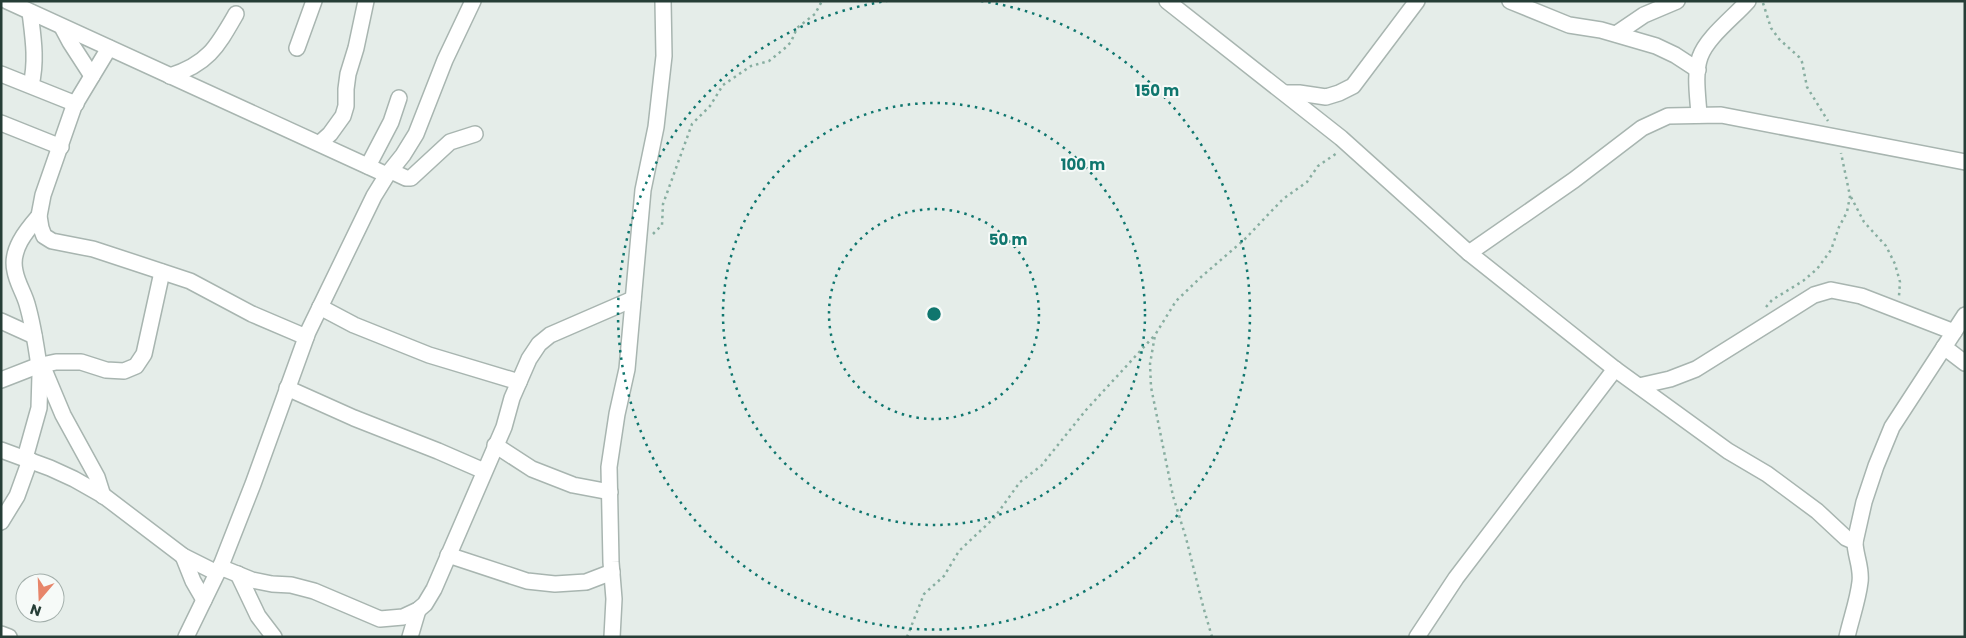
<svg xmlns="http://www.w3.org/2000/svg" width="1966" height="638" viewBox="0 0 1966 638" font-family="Poppins,sans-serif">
	<rect width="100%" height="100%" fill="#e5ede9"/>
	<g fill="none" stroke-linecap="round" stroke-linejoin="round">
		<defs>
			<g id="minor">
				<polyline points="7,1 387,175"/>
				<path d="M1167 1 1341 138 1469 253 1615 369 1728 451 1767 474 1817 511 1846 538 1855 542C1855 555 1862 568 1860 582 1858 600 1851 619 1847 637"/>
				<polyline points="1510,1 1569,25 1601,30 1656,46 1675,55 1698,70"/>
				<path d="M30 12C33 37 37 60 31 85"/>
				<polyline points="62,27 70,42 92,76"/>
				<polyline points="1616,34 1644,15 1677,1"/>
				<polyline points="109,48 74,106 43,195 39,216 41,228 44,236 52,241 93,249 190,281 252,314 306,337"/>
				<polyline points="297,48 314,1"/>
				<polyline points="1,74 76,104"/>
				<path d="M170 76C208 64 217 47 236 14"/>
				<polyline points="1285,93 1299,93 1326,97 1339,93 1353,86 1417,1"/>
				<path d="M1699 115C1698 97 1694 74 1700 57 1707 37 1734 17 1748 1"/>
				<polyline points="1,123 61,147"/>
				<polyline points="320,143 330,134 343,116 346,106 346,89 348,74 356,48 366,1"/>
				<polyline points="368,166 391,122 399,98"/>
				<polyline points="391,171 406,178 411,178 450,142 475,134"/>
				<polyline points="1469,253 1574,180 1642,128 1668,116 1721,115 1965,162"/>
				<polyline points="320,307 354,325 429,355 519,382"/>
				<polyline points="1,321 34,336"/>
				<polyline points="1944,347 1965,363"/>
				<polyline points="42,365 63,415 97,477 103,496"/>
				<path d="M39 366C36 345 33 324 27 304 24 293 17 283 15 271 10 250 26 231 39 216"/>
				<polyline points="1,380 37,366 56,362 81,362 106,370 124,371 136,366 144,354 162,272"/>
				<polyline points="1639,386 1670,379 1696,369 1814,295 1831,290 1861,296 1954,332"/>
				<polyline points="287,388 354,418 438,451 484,471"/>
				<polyline points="495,445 532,469 573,485 610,492"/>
				<polyline points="1,450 50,468 74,479 104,496 183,556 217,573"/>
				<polyline points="25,458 39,408 40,375 43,367"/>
				<polyline points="1,522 17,496 30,460"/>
				<polyline points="1855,542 1864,502 1876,466 1892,427 1965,315"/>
				<polyline points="448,555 527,581 555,584 586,582 612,572"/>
				<polyline points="183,556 193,581 204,600"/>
				<polyline points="220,567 252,580 272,584 291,585 314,591 380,619 403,617 418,610 425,604 434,589 504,427 512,398 529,359 539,344 550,335 633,299"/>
				<polyline points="238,574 258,616 274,637"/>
				<polyline points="1,634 9,637"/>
				<polyline points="186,637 222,563 253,484 308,332 374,196 387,175 403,155 416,134 445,60 473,1"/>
				<polyline points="410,637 418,610"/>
				<polyline points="612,637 614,599 611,562 609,467 617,414 627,369 643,190 656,127 664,56 663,1"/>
				<polyline points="1417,637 1456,578 1615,369"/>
			</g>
		</defs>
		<use href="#minor" stroke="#a8b5b0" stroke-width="18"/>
		<g stroke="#88aea1" stroke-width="2.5" stroke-dasharray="2.5 4" stroke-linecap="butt">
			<polyline points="1763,3 1771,28 1779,39 1799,57 1802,62 1807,87 1828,121"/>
			<polyline points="1851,197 1864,222 1886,246 1895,264 1900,282 1899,296"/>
			<polyline points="653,234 662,225 663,204 692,124 710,106 723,85 751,66 769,61 784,49 791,42 797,28 815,14 822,1"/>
			<polyline points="1766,307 1772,300 1803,281 1817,269 1831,250 1839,227 1847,212 1850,196 1841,153"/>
			<polyline points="907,637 924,594 944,576 959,551 994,518 1020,482 1041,466 1086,410 1154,336"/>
			<polyline points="1212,637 1203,606 1186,538 1173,496 1151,387 1150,364 1155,335 1176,301 1201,277 1244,240 1283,199 1307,182 1318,166 1337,153"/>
		</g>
		<use href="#minor" stroke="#fff" stroke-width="15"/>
	</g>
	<g fill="none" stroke="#0f766e" stroke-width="2.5" stroke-dasharray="2.5 5">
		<circle cx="934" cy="314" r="105"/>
		<circle cx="934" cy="314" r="211"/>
		<path d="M981 1A316 316 0 1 1 887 1"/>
	</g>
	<circle cx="934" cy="314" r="8" fill="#0f766e" stroke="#f6faf8" stroke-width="2.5"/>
	<g font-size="15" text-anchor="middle" font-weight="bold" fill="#0f766e" stroke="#f6faf8" stroke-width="4" stroke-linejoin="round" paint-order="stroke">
		<text x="1157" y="96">150 m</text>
		<text x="1083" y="170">100 m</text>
		<text x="1008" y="245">50 m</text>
	</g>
	<rect width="1966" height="638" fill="none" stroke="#263e37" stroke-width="5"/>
	<g transform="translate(40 598) rotate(199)"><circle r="24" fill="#f6faf8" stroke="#a3afab"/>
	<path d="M0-4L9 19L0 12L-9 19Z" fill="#e7856a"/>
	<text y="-8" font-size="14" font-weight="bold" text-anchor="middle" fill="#263e37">N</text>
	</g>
</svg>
